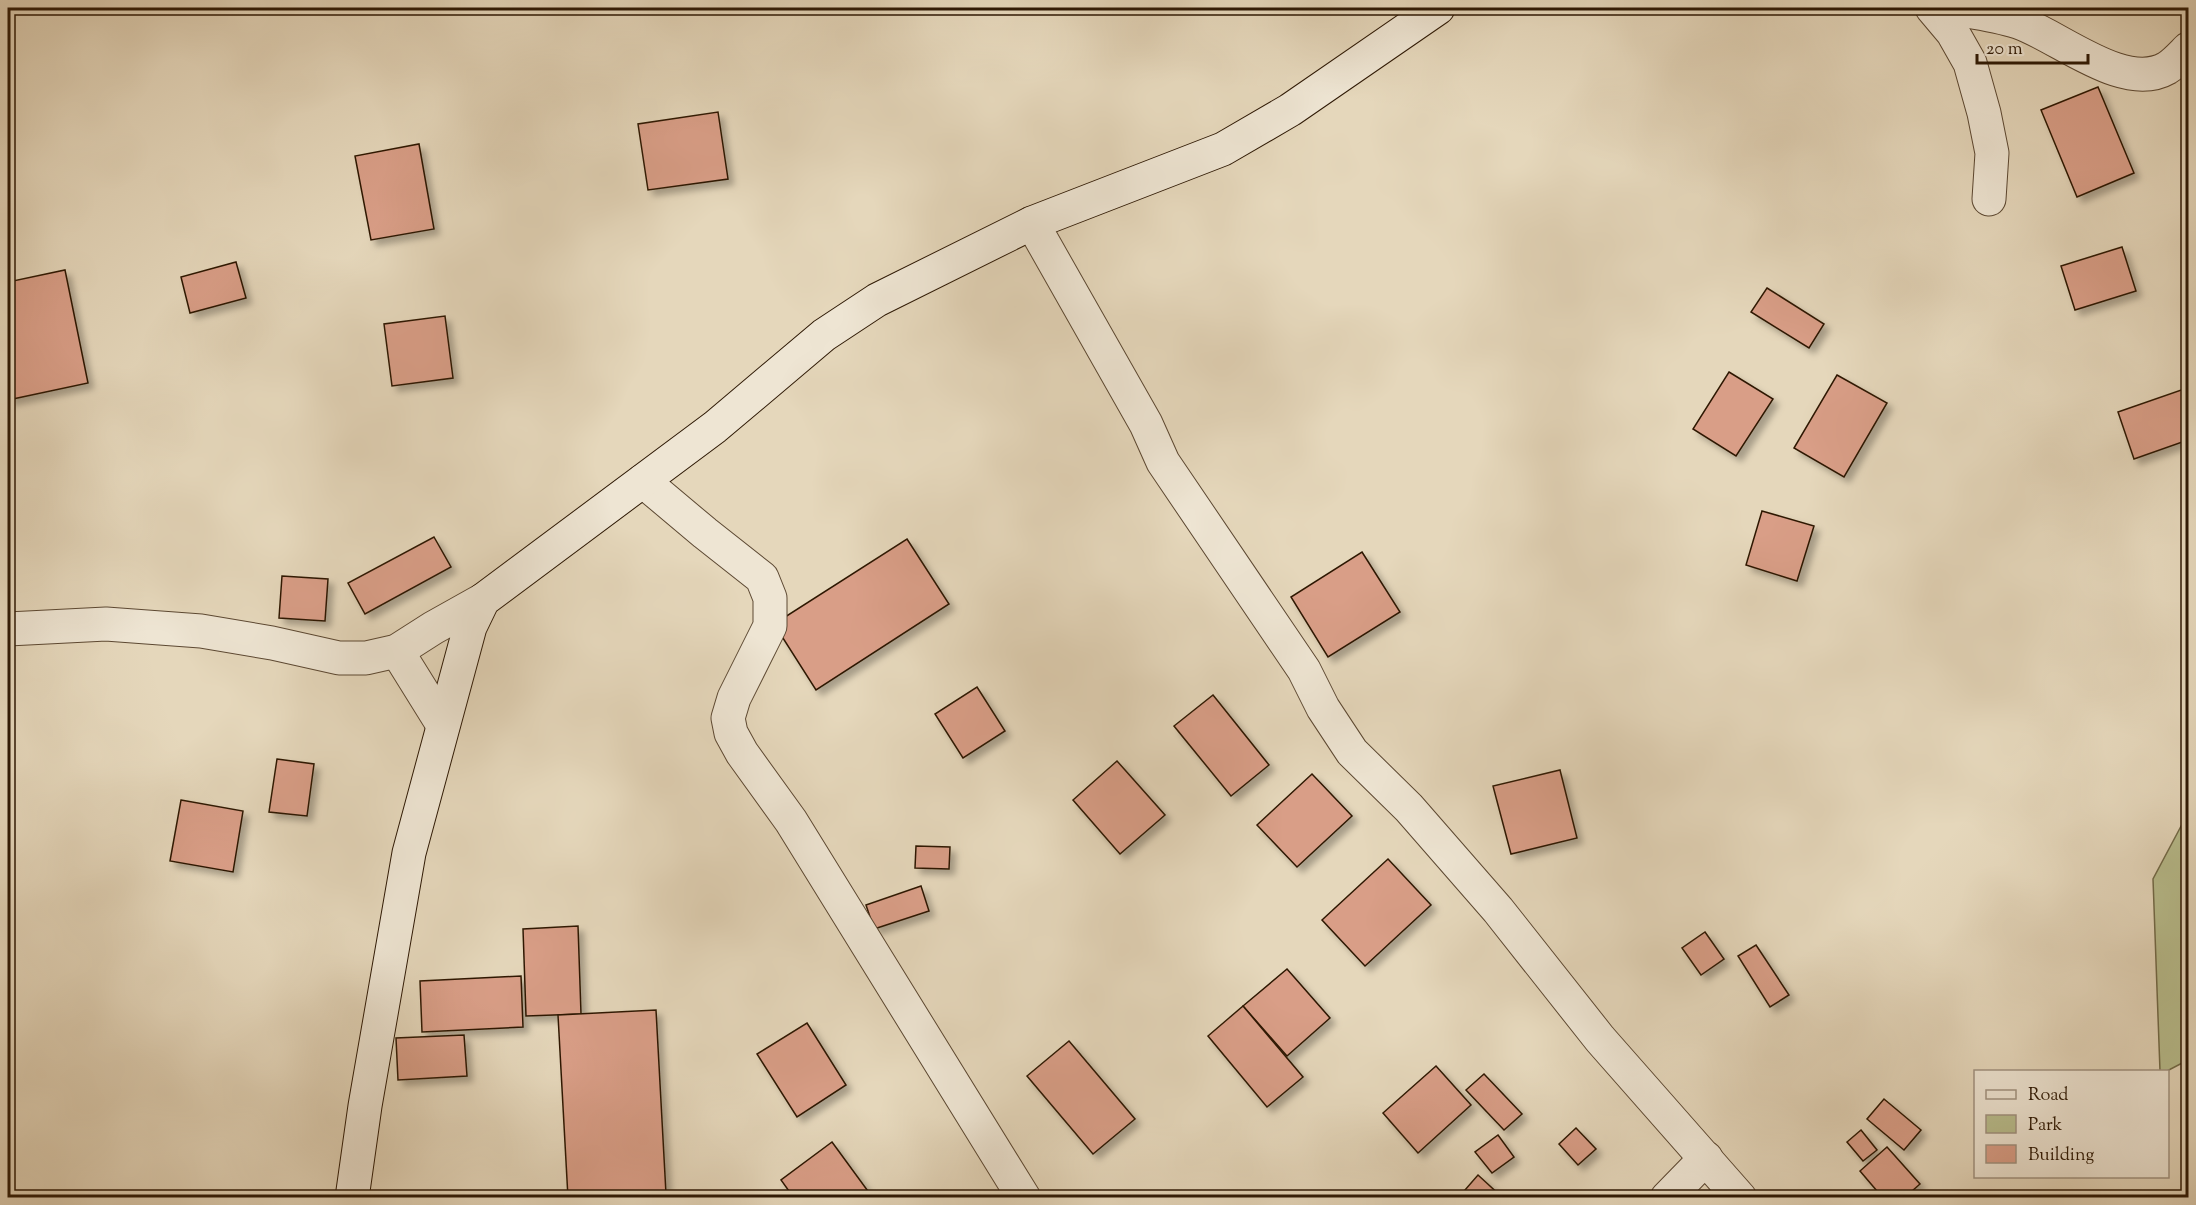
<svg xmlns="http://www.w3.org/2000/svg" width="2196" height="1205" viewBox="0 0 2196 1205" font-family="'Sorts Mill Goudy',serif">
	<defs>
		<filter id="shadow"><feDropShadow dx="5.5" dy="5.5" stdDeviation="3" flood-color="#0004"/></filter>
	</defs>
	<rect width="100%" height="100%" fill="#e5d7bb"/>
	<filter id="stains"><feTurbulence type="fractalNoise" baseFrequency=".00333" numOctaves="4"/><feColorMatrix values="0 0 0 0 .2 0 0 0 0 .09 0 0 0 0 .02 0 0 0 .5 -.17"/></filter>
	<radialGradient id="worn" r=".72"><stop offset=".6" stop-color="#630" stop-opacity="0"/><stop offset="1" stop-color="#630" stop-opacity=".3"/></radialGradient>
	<polygon fill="#b8bd8d" stroke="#736b49" stroke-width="1.5" points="2188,813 2188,1060 2167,1071 2160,1071 2153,879"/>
	<g fill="#d99e87" stroke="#2e1905" stroke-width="1.5" filter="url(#shadow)">
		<polygon points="2098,87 2134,173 2077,197 2041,110"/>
		<polygon points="718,112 728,179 648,190 638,124"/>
		<polygon points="419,144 434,229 371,240 355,156"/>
		<polygon points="2122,247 2136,291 2075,310 2061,266"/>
		<polygon points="236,262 246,298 190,313 181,277"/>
		<polygon points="65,270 88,383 8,400 8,282"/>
		<polygon points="1767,288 1824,324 1809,348 1751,312"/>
		<polygon points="445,316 453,378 392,386 384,324"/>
		<polygon points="1729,372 1773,399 1736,456 1693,429"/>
		<polygon points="1837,375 1887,403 1844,477 1794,448"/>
		<polygon points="2187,388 2188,440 2134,459 2118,412"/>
		<polygon points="1762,511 1814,526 1797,581 1746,565"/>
		<polygon points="434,537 451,567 365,614 348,583"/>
		<polygon points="907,539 949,604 816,690 774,624"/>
		<polygon points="1362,552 1400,612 1328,657 1291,597"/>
		<polygon points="282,576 328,579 325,621 279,618"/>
		<polygon points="977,687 1005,731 963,758 935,714"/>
		<polygon points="1213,695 1269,765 1231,796 1174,726"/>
		<polygon points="277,759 314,764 307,816 269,812"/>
		<polygon points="1117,761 1165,815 1120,854 1073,800"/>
		<polygon points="1560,770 1577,838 1511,854 1493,786"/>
		<polygon points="1312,774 1352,816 1297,867 1257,825"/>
		<polygon points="181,800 243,811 233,872 170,861"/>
		<polygon points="916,846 950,847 949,869 915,868"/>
		<polygon points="1388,859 1431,905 1365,966 1322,920"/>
		<polygon points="921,886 929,911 874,929 866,905"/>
		<polygon points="578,926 581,1014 526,1016 523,929"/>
		<polygon points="1705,932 1724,959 1701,975 1682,948"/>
		<polygon points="1756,945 1789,995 1770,1007 1738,956"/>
		<polygon points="1287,969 1330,1018 1287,1056 1243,1006"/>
		<polygon points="521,976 523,1027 422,1032 420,981"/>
		<polygon points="1243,1006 1303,1077 1267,1107 1208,1036"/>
		<polygon points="656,1010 666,1194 568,1198 558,1015"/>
		<polygon points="807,1023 846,1085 797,1117 757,1054"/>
		<polygon points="464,1035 467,1076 398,1080 396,1038"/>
		<polygon points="1069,1041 1135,1119 1093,1154 1027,1076"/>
		<polygon points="1436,1066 1471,1105 1418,1153 1383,1113"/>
		<polygon points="1484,1074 1522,1114 1504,1130 1466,1090"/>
		<polygon points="1884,1099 1921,1130 1904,1150 1867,1119"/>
		<polygon points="1576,1128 1596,1149 1578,1165 1559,1144"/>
		<polygon points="1861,1130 1877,1150 1863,1161 1847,1142"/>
		<polygon points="1498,1135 1514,1157 1492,1173 1475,1152"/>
		<polygon points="832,1142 873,1198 794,1198 781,1180"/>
		<polygon points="1887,1147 1920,1184 1904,1198 1883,1198 1860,1171"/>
		<polygon points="1478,1175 1503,1198 1458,1198"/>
	</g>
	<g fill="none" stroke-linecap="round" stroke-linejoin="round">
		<defs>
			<g id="minor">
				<polyline points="1932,8 1953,33 1970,63 1984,113 1992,153 1989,199"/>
				<path d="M1950 8C1972 12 1996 15 2018 22 2059 36 2124 93 2167 68 2175 63 2182 55 2188 49"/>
				<polyline points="1032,223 1146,424 1163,462 1304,670 1323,708 1352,752 1409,808 1498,910 1600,1039 1740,1198"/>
				<polyline points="643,481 705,533 762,578 770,598 770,626 734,698 728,718 731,733 742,753 791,821 1024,1198"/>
				<polyline points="8,629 106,624 201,631 272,643 339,658 366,658 397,651 433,628 483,600"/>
				<polyline points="397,651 443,725"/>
				<polyline points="1667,1198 1706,1158"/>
			</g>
			<polyline id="secondary" points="352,1198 365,1106 409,853 470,627 483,600 715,427 824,335 877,300 1032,223 1223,149 1290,110 1438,8"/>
		</defs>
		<use href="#minor" stroke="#5c4832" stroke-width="35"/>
		<use href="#secondary" stroke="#2e1905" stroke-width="35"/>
		<use href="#minor" stroke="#eee5d3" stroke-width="33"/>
		<use href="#secondary" stroke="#eee5d3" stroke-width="33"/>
	</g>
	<rect width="2196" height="1205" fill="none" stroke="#e5d7bb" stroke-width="30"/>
	<rect x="9" y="9" width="2178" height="1187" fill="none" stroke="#2e1905" stroke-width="3"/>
	<rect x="15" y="15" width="2166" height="1175" fill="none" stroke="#2e1905" stroke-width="1.5"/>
	<rect x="1974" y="1070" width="195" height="108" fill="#eee5d3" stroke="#a19381" stroke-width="1.5"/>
	<rect x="1986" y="1090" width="30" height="9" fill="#eee5d3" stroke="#a19381" stroke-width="1.5"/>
	<text x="2028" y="1100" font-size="18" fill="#2e1905">Road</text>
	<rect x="1986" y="1115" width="30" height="18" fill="#b8bd8d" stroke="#a19381" stroke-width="1.5"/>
	<text x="2028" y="1130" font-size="18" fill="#2e1905">Park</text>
	<rect x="1986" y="1145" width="30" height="18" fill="#d99e87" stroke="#a19381" stroke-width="1.5"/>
	<text x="2028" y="1160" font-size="18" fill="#2e1905">Building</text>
	<path d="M1977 54v9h111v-9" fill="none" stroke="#2e1905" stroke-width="3"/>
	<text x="1986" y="54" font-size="18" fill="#2e1905" stroke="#eee5d3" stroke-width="4.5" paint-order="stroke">20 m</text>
	<rect width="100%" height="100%" filter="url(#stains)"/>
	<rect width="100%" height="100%" fill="url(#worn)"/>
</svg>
